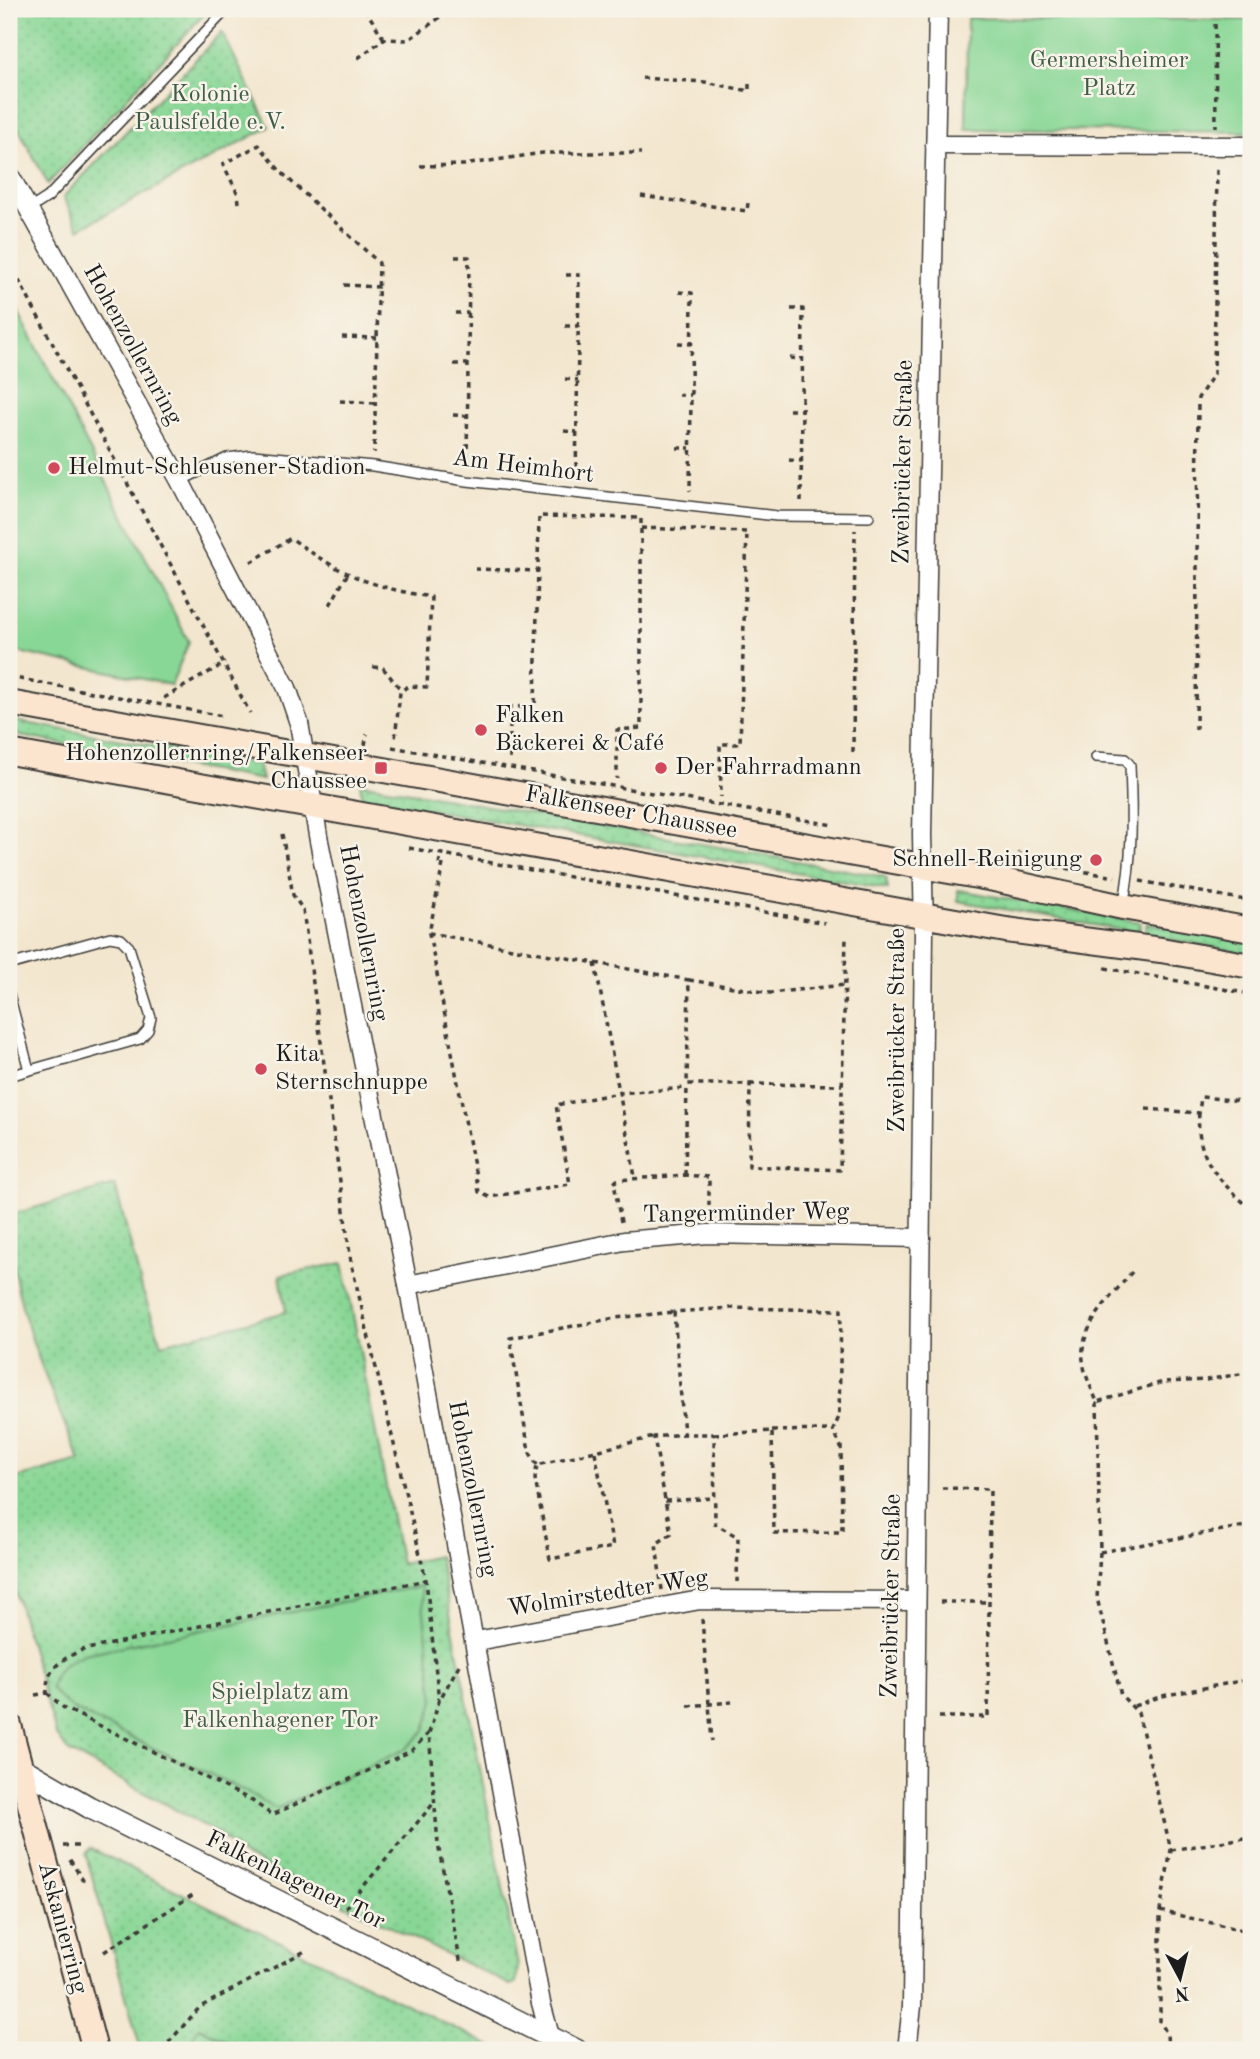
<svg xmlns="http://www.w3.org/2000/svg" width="1260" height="2059" viewBox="0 0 1260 2059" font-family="'Old Standard TT',serif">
	<defs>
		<pattern id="grass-dots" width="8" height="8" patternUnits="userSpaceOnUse" patternTransform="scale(1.75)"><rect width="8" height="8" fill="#89d796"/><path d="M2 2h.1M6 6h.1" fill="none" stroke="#76b881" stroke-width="1.8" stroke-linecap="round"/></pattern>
	</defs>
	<rect width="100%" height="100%" fill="#f7f3e8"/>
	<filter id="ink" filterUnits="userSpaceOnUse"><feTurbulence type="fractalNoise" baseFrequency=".0143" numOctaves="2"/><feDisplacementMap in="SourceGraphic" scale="14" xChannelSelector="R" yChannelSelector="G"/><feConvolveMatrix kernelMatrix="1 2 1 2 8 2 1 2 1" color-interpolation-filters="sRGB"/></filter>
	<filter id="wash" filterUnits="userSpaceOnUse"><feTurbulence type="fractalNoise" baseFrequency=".00686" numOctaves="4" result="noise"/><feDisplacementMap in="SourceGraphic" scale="28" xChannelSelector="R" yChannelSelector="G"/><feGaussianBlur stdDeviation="1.57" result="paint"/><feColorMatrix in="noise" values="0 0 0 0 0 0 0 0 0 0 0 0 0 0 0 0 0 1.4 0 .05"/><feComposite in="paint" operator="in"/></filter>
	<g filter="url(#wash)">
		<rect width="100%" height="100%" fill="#f3e6ce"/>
		<g fill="url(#grass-dots)" stroke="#527a59" stroke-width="2">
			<polygon points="9,9 209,9 48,184 9,111"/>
			<polygon points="222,32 269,127 79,229 63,197"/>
			<polygon points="9,720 258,764 262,780 9,734"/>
			<polygon points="360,783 886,877 888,889 362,798"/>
			<polygon points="958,890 1140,922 1139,933 958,901"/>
			<polygon points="1147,923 1251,942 1251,954 1145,935"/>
			<path d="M115 1185 143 1292 162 1344 286 1312 280 1275 343 1263 401 1564 439 1556 518 1966 516 1983 510 1985 242 1855 218 1833 68 1751 56 1734 9 1571V1480L80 1461C48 1383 9 1301 9 1215Z"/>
			<polygon points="90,1848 499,2050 484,2050 476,2046 473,2050 246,2050 199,2028 186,2050 141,2050 86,1855"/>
		</g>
		<g fill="#89d796" stroke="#527a59" stroke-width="2">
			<polygon points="967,18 1251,20 1251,132 966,129"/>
			<polygon points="9,293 189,642 171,685 9,650"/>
			<path d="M421 1586 434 1701 425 1730 406 1749 276 1809C225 1777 167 1757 114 1729 91 1718 65 1709 51 1688 55 1668 66 1662 84 1654Z"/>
			<polygon points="199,2027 245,2050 186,2050"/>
		</g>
	</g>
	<g filter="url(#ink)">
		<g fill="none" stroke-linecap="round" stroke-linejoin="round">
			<defs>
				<g id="service">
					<polyline points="28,210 48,197 227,9"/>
					<polyline points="180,481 227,458 253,455 373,466 467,481 777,516 869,517"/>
					<path d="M1096 757 1125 759 1130 765C1132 813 1133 859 1123 906"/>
					<polyline points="9,965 110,937 121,939 129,947 151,1018 148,1030 140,1039 9,1076"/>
					<polyline points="9,994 29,1070"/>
				</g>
				<g id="minor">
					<polyline points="935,145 1251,146"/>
					<polyline points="9,174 180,481 287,688 299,723 319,841 408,1285 541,2003 553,2047"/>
					<polyline points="408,1285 624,1241 708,1234 921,1238"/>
					<polyline points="476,1641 700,1600 916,1601"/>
					<polyline points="907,2050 912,2006 924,932 922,834 938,9"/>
				</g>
				<polyline id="tertiary" points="11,1762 89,1807 576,2050"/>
				<g id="secondary">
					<polyline points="9,703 994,879 1123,907 1251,930"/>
					<polyline points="9,752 1006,930 1161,950 1251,966"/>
					<polyline points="9,1725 95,2050"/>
				</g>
			</defs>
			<use href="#service" stroke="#3c3a37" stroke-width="12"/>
			<use href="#minor" stroke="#3c3a37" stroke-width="21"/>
			<use href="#tertiary" stroke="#3c3a37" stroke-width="24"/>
			<use href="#secondary" stroke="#3c3a37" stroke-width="28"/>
			<g stroke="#3c3a37" stroke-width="3.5" stroke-dasharray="5 5" stroke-linecap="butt">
				<polyline points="365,9 384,39"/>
				<polyline points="1215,24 1216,127"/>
				<polyline points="358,58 384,39 408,40 452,9"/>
				<polyline points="642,78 705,82 749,91 749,84"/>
				<polyline points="420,166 464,165 543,153 641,153"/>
				<polyline points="641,196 747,211 748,203"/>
				<polyline points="239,203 238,194 223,164 259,145 280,171 379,263 374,453"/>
				<polyline points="455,257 469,257 467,465"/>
				<polyline points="9,262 250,713"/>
				<polyline points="566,275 579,275 576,480"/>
				<polyline points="344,285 379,287"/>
				<polyline points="679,292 692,293 690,491"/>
				<polyline points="791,309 803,309 801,501"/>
				<polyline points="455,313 469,313"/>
				<polyline points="565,326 578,326"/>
				<polyline points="342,337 378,338"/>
				<polyline points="678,343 692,344"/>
				<polyline points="790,358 803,359"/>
				<polyline points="454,364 468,364"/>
				<polyline points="565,379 578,380"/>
				<polyline points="678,395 691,395"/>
				<polyline points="340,401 376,403"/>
				<polyline points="789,410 802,410"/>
				<polyline points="453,415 468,416"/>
				<polyline points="564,431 577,432"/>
				<polyline points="677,448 690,448"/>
				<polyline points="789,460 802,461"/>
				<polyline points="641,528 747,532 740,744 720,744 721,797"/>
				<path d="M251 562 291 538C339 574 371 587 431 597L427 687 408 686 400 692 395 739"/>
				<polyline points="475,569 538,571"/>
				<polyline points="330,605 347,575"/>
				<polyline points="373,667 383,668 402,691"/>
				<polyline points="9,677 223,716"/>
				<polyline points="164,698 225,663"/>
				<polyline points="1196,730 1198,398 1214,374 1217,168"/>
				<polyline points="365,745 367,734"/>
				<polyline points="392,747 833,825"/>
				<polyline points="853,752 855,530"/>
				<polyline points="510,759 510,707 535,706 539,516 641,518 641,728 617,730 617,779"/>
				<polyline points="282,834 293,895 303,910 351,1262 426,1580 439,1701"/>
				<polyline points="409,848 825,923"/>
				<polyline points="1017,863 1020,852"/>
				<polyline points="1036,863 1115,877"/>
				<polyline points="439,864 441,854"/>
				<polyline points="443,864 429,933 689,980 687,1084 750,1084 749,1166 840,1170 846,937"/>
				<polyline points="1140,881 1251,901"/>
				<polyline points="429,933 479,1192 489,1197 570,1184 556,1105 619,1093 687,1088"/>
				<polyline points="595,963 635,1177"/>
				<polyline points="1105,968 1251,994"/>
				<polyline points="689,980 770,993 844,985"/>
				<polyline points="750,1084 842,1085"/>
				<polyline points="1146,1109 1199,1113 1201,1097 1251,1102"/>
				<path d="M1199 1113C1195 1158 1219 1181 1251 1209"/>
				<polyline points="685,1175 687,1086"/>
				<polyline points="621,1222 614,1183 617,1180 685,1175 709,1177 709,1218"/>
				<path d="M1132 1272C1112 1296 1079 1327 1083 1360 1084 1374 1092 1389 1097 1402L1163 1382 1206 1380 1251 1372"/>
				<polyline points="1097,1402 1100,1552 1097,1598 1121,1695 1138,1713 1171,1850 1160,1911 1160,2021 1167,2034 1168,2050"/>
				<polyline points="772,1431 833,1430"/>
				<polyline points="714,1434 772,1431 774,1533 842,1532 841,1447 833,1430 839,1417 841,1310 730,1308 674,1312 684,1434 714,1434 715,1524 738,1537 737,1582"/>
				<polyline points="595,1452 613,1547 550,1559 535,1479 537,1465 654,1437"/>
				<polyline points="537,1465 529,1451 510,1338 615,1318 674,1312"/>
				<polyline points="665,1501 715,1498"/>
				<polyline points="1100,1552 1251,1525"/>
				<polyline points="662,1590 656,1544 671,1534 654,1437 684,1434"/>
				<polyline points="940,1602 989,1602"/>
				<polyline points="702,1619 712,1741"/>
				<polyline points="459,1665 439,1701 429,1733 438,1844 461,1965"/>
				<polyline points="47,1693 64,1708 251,1800 272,1815 411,1751 429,1733"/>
				<path d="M35 1695 47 1693C45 1669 62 1659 82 1650L426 1580"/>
				<polyline points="688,1706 732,1702"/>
				<polyline points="1134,1706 1162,1696 1251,1679"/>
				<polyline points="939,1717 988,1717 990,1489 941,1488"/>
				<polyline points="63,1846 80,1846"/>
				<polyline points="1171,1850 1251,1837"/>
				<polyline points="70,1860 86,1885"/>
				<polyline points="345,1908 433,1804"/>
				<polyline points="1160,1911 1251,1932"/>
				<polyline points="104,1952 194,1894"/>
				<polyline points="501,2047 502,2050"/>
				<polyline points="162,2050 200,2007 307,1950"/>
			</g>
			<use href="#service" stroke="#fff" stroke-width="9"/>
			<use href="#minor" stroke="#fff" stroke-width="18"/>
			<use href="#tertiary" stroke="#fff" stroke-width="21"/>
			<use href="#secondary" stroke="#fce5cf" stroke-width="24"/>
		</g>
	</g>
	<g fill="#d1495b" stroke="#f7f3e8" stroke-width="2.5">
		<circle cx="54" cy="468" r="7"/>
		<circle cx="481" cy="730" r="7"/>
		<rect x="374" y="761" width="14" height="14" rx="3.5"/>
		<circle cx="661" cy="768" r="7"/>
		<circle cx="1096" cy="860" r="7"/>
		<circle cx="261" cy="1069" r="7"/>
	</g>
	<g text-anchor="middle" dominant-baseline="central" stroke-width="5" stroke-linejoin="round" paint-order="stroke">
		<g font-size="24" fill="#425d47" stroke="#f7f3e8">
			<text x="1109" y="61">Germersheimer<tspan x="1109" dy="28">Platz</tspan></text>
			<text x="210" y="95">Kolonie<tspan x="210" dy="28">Paulsfelde e.V.</tspan></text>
			<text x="280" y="1693">Spielplatz am<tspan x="280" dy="28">Falkenhagener Tor</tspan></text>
		</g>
		<g font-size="24" fill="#1c1c1c" stroke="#f7f3e8">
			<text transform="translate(132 345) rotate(61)">Hohenzollernring</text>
			<text transform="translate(904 462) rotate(-89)">Zweibrücker Straße</text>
			<text transform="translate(523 467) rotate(7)">Am Heimhort</text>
			<text transform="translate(631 813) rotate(10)">Falkenseer Chaussee</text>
			<text transform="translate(363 933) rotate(79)">Hohenzollernring</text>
			<text transform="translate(898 1030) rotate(-90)">Zweibrücker Straße</text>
			<text transform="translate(746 1214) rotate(-1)">Tangermünder Weg</text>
			<text transform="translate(472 1489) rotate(79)">Hohenzollernring</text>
			<text transform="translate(608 1594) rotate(-9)">Wolmirstedter Weg</text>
			<text transform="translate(892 1596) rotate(-89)">Zweibrücker Straße</text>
			<text transform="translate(295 1881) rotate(26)">Falkenhagener Tor</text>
			<text transform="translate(62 1928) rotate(75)">Askanierring</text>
		</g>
		<g font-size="24" fill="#1c1c1c" stroke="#f7f3e8" text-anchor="start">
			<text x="68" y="468">Helmut-Schleusener-Stadion</text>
			<text x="495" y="716">Falken<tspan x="495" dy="28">Bäckerei &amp; Café</tspan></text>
			<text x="367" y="754" text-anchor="end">Hohenzollernring/Falkenseer<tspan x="367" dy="28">Chaussee</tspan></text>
			<text x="675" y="768">Der Fahrradmann</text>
			<text x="1082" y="860" text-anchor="end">Schnell-Reinigung</text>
			<text x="275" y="1055">Kita<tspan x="275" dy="28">Sternschnuppe</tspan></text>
		</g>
	</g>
	<rect width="1260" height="2059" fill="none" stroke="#f7f3e8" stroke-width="35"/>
	<g transform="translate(1180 1978) rotate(173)" stroke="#f7f3e8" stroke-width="5" paint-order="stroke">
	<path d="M0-5L12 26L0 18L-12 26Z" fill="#1c1c1c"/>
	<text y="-10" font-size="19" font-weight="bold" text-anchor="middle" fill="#1c1c1c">N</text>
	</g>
</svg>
